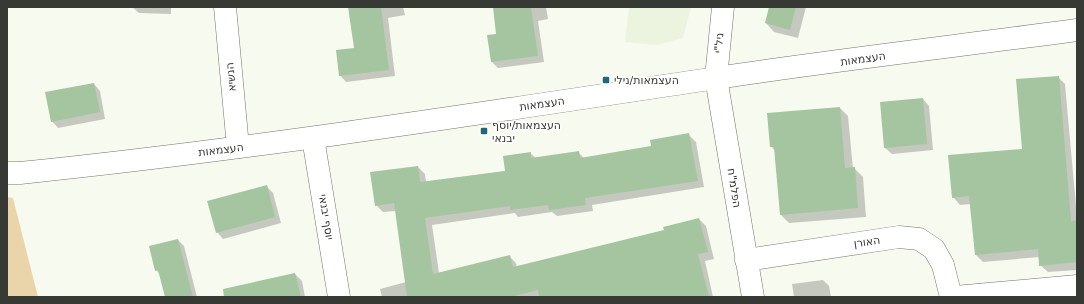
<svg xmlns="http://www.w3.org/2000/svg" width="1084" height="304" viewBox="0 0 1084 304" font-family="'DejaVu Sans','Noto Sans Hebrew',sans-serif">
	<rect width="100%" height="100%" fill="#f7fbef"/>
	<polygon fill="#ecf3df" points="629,7 691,7 683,38 657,45 625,42"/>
	<polygon fill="#ead5ab" points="7,197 13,198 38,297 7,297"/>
	<g fill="#0003">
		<polygon points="132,7 171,7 171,14 139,13"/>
		<polygon points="349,7 403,7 405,15 388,18 395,76 346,82 340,75 356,48"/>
		<polygon points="494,7 546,7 548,19 538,21 544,62 498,68 492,62 488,36 498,35"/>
		<polygon points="770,7 806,7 798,38 774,32 766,23"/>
		<polygon points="859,7 895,7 895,8 860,8"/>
		<polygon points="1058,77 1065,84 1077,217 1077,270 1048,272 1040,265 1040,257 983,262 976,255 971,204 960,205 953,197 1023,150"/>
		<polygon points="94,84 100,91 105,119 58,128 52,121"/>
		<polygon points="923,99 929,106 933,150 892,154 885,148"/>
		<polygon points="840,108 848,116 853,169 854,168 863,177 866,217 789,223 781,215 775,151 771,146"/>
		<polygon points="689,135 696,142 704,187 592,205 593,211 557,216 552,212 518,217 515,213 432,225 439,273 509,256 516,263 517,267 665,231 699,219 706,226 714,259 705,261 713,297 382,297 380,289 406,282 396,211 383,212 376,205 418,167 425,174 426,182 506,171 530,153 536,158 578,152 585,159 652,147"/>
		<polygon points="266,186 273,193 281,223 223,239 217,232"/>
		<polygon points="178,240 184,246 197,297 166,297 160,274 156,270"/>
		<polygon points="295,274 302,281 305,297 247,297"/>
		<polygon points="823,280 829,286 831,297 794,297 792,284"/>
	</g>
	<g fill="#a4c59f">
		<polygon points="348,7 381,7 389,70 339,76 336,50 354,48"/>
		<polygon points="493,7 531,7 538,56 491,62 487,35 496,34"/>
		<polygon points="769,7 796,7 790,30 765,23"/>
		<polygon points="1059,76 1071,221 1077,220 1077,262 1039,266 1038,249 975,255 969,196 952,198 948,155 1022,149 1016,79"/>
		<polygon points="94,83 100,112 51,122 45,92"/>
		<polygon points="923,98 927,144 884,148 880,102"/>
		<polygon points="840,107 845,168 855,167 858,208 780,215 774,147 770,147 767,113"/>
		<polygon points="689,133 698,181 585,198 586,205 549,210 548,205 510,210 510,206 425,218 433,274 510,255 513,267 664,230 663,227 699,218 708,252 698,254 709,297 539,297 538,290 510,297 407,297 394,203 375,206 370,172 418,166 420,182 505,171 503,156 531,152 531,158 579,151 580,158 651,146 650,140"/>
		<polygon points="267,185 275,217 216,233 207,201"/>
		<polygon points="178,239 188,278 193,297 165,297 158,270 155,271 149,246"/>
		<polygon points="295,273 301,297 224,297 223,289"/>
	</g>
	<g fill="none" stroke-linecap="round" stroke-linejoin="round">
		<defs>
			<g id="minor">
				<polyline points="225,7 238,147"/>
				<polyline points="723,7 716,78 753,297"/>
				<polyline points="313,138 339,297"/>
				<path d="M7 173H20C253 149 484 113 716 78 836 60 957 46 1077 30"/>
				<polyline points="746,260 899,237 919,239 934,249 943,265 951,297"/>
				<polyline points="955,297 1077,286"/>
			</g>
		</defs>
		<use href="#minor" stroke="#71756a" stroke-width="23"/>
		<use href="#minor" stroke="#fff" stroke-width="22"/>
	</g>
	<g fill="#226778" stroke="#fff" stroke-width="1.5">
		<rect x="602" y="76" width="8" height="8" rx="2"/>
		<rect x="480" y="127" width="8" height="8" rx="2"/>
	</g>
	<g text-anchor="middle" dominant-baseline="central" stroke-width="3" stroke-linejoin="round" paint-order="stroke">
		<g font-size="11" fill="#373934" stroke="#fff">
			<text transform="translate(719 43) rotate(-85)">ניל"י</text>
			<text transform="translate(863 59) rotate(-8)">העצמאות</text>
			<text transform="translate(231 77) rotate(-95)">הנשיא</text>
			<text transform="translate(542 104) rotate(-8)">העצמאות</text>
			<text transform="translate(221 150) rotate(-7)">העצמאות</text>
			<text transform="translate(734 188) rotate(81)">הפלמ"ח</text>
			<text transform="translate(326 217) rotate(81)">יוסף יבנאי</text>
			<text transform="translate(867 242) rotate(-8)">האורן</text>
		</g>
		<g font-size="11" fill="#373934" stroke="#fff" text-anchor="start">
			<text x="614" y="80">העצמאות/נילי</text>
			<text x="492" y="125">העצמאות/יוסף<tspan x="492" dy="13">יבנאי</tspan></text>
		</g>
	</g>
	<rect width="1084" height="304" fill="none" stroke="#373934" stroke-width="16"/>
</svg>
